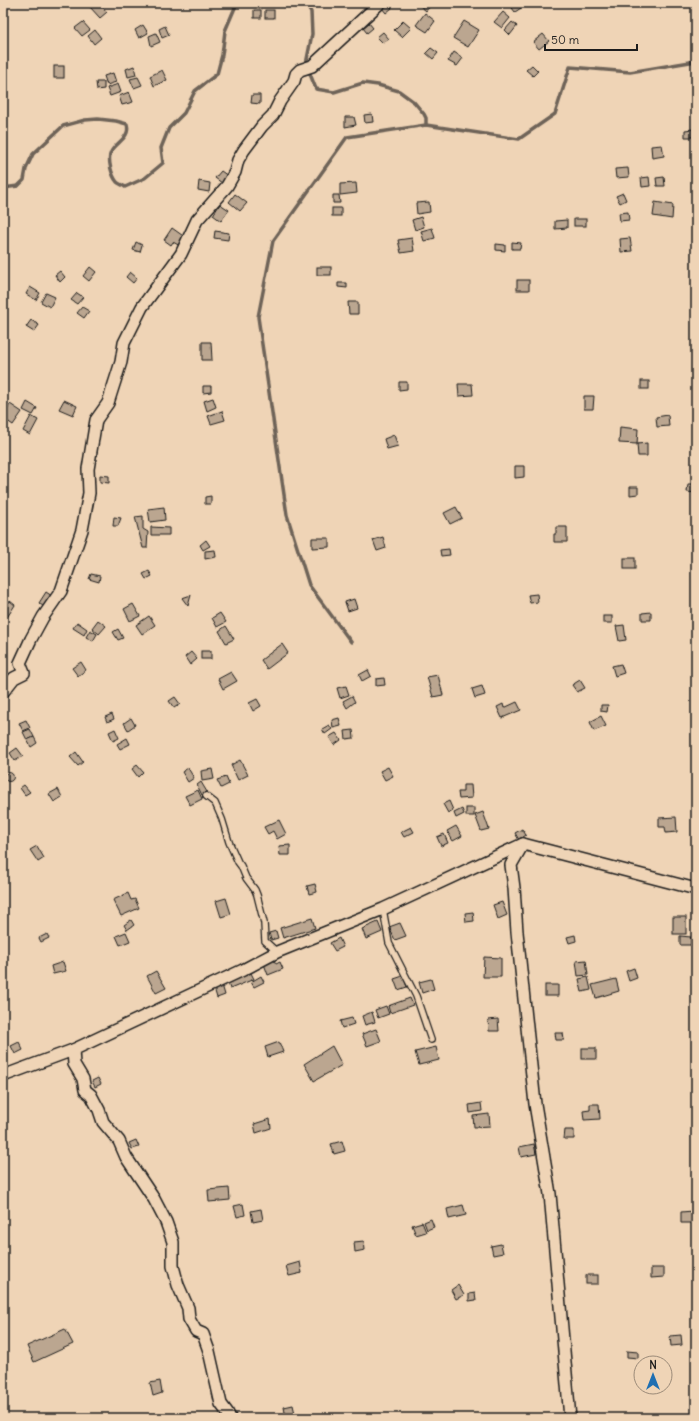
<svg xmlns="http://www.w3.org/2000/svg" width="699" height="1421" viewBox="0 0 699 1421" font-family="Delius,sans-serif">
	<rect width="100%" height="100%" fill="#efd4b6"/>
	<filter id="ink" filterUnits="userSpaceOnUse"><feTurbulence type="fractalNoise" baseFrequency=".025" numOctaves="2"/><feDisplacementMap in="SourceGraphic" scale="8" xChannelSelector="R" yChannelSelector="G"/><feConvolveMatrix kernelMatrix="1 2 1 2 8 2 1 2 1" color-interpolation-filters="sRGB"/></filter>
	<g filter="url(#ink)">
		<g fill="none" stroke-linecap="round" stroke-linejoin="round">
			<g stroke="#6e6358" stroke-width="3.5">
				<polyline points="306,3 311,12 312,34 306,64 316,89 334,92 363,83 378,85 399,91 414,102 424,114 426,118 426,125"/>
				<path d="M3 188 18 186 24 180 26 169 33 154 63 126 85 120 98 119 116 121 127 124C131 138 116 142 111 152 107 160 112 176 117 182 119 184 123 185 125 187L145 178 163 163 161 148 169 128 184 113 195 91 217 74 222 55 225 31 237 3"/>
				<polyline points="351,642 309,585 287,515 258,317 273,241 347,137 426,125 519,139 555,114 570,67 630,72 696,61"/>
			</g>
		</g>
		<g fill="#bba690" stroke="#1c1c1c">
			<polygon points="92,3 99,3 107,12 100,18 89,6"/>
			<polygon points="387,3 392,8 386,13 382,8"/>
			<polygon points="421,3 431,3 432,4 426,11 419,5"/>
			<polygon points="517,3 521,8 515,12 512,8"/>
			<rect x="254" y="10" width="7" height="8"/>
			<rect x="265" y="10" width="9" height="8"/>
			<polygon points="503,12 510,18 502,28 494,22"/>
			<polygon points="425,13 435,21 427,32 416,25"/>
			<polygon points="403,21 411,28 402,37 394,30"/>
			<polygon points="464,21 479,30 468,47 453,38"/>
			<polygon points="83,22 90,30 82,36 75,28"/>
			<polygon points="512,22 517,26 510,35 505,30"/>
			<polygon points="369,23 373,28 367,33 363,28"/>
			<polygon points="143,25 148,33 139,38 135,30"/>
			<polygon points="165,26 169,35 162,38 159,29"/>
			<polygon points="95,30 101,38 94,44 88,36"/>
			<polygon points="383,32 389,39 383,43 377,37"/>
			<polygon points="156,33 160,42 151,46 149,36"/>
			<polygon points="543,34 549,41 539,49 533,42"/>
			<polygon points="431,48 438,53 433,59 426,53"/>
			<polygon points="454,52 463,58 457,66 448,61"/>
			<polygon points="532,65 538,71 533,76 526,70"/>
			<rect x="54" y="66" width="10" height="12"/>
			<polygon points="134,66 136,75 128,77 126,69"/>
			<polygon points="162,70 167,80 154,86 150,76"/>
			<polygon points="113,73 116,82 107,85 104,76"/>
			<polygon points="138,77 142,85 134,88 130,79"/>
			<polygon points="96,82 104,82 104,89 97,90"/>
			<polygon points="118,84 121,92 110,96 107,88"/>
			<polygon points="129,92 133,102 122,105 119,96"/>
			<polygon points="252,95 260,95 260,104 251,103"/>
			<polygon points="372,114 373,122 365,123 364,115"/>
			<polygon points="345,117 354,117 356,125 345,127"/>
			<polygon points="693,129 693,137 685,137 685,130"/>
			<polygon points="662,145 664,156 652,158 651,146"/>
			<polygon points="628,168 629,177 616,178 615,169"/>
			<polygon points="221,171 228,176 222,183 215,178"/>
			<polygon points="649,177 650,186 642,187 641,178"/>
			<polygon points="664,177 665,186 657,186 656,178"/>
			<polygon points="199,181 210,183 209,192 198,190"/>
			<polygon points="356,183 357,193 340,195 340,184"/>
			<polygon points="623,193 626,200 620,203 616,196"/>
			<polygon points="235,194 247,203 240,211 229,202"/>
			<polygon points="333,195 339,195 340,203 333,203"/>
			<polygon points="429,202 430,212 417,214 416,203"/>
			<polygon points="655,202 673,205 672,219 653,216"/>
			<polygon points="220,204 229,210 221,221 213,215"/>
			<rect x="332" y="208" width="9" height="8"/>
			<polygon points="628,212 629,220 620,221 619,213"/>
			<polygon points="421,217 424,227 415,230 412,220"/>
			<rect x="574" y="219" width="12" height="7"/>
			<polygon points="567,220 567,228 555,229 555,221"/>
			<polygon points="172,228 186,238 180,246 173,242 171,245 164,240"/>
			<polygon points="432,228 435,238 424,241 421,231"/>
			<polygon points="215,231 229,233 228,240 214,238"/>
			<polygon points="412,238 414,251 401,253 398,240"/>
			<polygon points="630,238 632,251 621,252 620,239"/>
			<polygon points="136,242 142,245 140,252 133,250"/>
			<polygon points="512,242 521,243 520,249 512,249"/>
			<polygon points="496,244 505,245 505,251 496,250"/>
			<polygon points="90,267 96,272 89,281 83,276"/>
			<rect x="317" y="267" width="14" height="8"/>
			<polygon points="60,271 65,277 60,282 55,275"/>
			<polygon points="130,272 137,278 133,283 126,277"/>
			<rect x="517" y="280" width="12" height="10"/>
			<polygon points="338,283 347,283 347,288 338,287"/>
			<polygon points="30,287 40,293 36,300 26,294"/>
			<polygon points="46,293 55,297 50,307 41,302"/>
			<polygon points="77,293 83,297 77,304 71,300"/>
			<polygon points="348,302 358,302 358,314 349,314"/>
			<polygon points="82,307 89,311 84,318 77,313"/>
			<polygon points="31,320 39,325 34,332 26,327"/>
			<polygon points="202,342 211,342 212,360 202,360"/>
			<rect x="641" y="381" width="8" height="8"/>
			<polygon points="399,382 407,382 407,389 399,390"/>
			<polygon points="458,384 472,384 473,395 459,396"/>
			<polygon points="203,386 211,386 211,392 203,393"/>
			<polygon points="584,396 594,396 593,409 584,409"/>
			<polygon points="213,398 216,407 207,411 204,401"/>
			<polygon points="64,400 77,406 73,415 59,409"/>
			<polygon points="27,402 37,408 33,415 23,410"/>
			<polygon points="10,404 22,412 13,425 3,418"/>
			<polygon points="222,411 225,420 211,424 208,416"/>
			<polygon points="668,415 669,426 657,427 656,417"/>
			<polygon points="31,416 38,420 30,435 23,431"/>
			<polygon points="620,427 638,429 637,444 619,443"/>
			<polygon points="394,435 398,446 387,449 384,439"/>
			<polygon points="647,443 647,456 638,456 637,444"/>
			<polygon points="515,466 524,466 524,477 515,478"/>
			<polygon points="100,475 109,476 109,483 100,482"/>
			<polygon points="688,484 696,484 696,493 687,492"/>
			<polygon points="630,487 638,487 638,494 630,495"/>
			<polygon points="211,496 211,504 205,504 205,497"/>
			<polygon points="164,507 165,520 150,522 148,509"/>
			<polygon points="456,507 462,518 450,524 444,513"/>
			<polygon points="143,516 143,529 148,532 147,548 143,548 135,517"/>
			<polygon points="114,517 121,518 118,526 113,526"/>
			<polygon points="151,527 169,528 169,535 151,535"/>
			<polygon points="556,527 567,527 567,542 554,542 554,534 556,534"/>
			<polygon points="383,537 386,548 377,551 373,540"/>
			<polygon points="312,538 329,538 329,547 312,548"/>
			<polygon points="206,540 210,546 203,550 200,545"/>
			<polygon points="449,549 450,555 441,556 440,550"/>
			<polygon points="215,550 216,557 205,559 205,551"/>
			<rect x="624" y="558" width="11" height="11"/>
			<polygon points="149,571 152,576 146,579 143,574"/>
			<polygon points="91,574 100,576 99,582 89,579"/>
			<polygon points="46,592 52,596 44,607 39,603"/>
			<polygon points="537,594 538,602 530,603 528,595"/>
			<polygon points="191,595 188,606 182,598"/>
			<polygon points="354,599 357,608 348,611 345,602"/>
			<polygon points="10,601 15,605 6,619 3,617 3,612"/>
			<polygon points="133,604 140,616 130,621 124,609"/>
			<polygon points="651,612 651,620 642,620 642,613"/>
			<polygon points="220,613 226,622 217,627 212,618"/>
			<polygon points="149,616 155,625 142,634 136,625"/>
			<rect x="603" y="616" width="9" height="7"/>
			<polygon points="98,620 106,626 99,634 92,628"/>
			<polygon points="77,622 87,629 84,635 73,628"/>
			<polygon points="624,625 626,640 619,641 616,626"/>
			<polygon points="226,626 234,639 226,643 219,631"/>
			<polygon points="118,629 123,638 118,640 113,632"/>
			<polygon points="90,630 97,634 93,641 86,637"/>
			<polygon points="282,644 288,653 267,669 261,660"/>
			<rect x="201" y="651" width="10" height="8"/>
			<polygon points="191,652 197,659 190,665 185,657"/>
			<polygon points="81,662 86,670 78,676 72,668"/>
			<polygon points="621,664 624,673 615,676 612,666"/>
			<polygon points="368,670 371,676 362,681 359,675"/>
			<polygon points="231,672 237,681 223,689 218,679"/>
			<polygon points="438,675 443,695 433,697 427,677"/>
			<polygon points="384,678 385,685 376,686 376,679"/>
			<polygon points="580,680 585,688 577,692 572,685"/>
			<polygon points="346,686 349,695 340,698 337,688"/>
			<polygon points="482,686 485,695 475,698 472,689"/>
			<polygon points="352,696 355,702 347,708 343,701"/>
			<polygon points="175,697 180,704 174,708 169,701"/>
			<polygon points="257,699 261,706 253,711 249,703"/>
			<polygon points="517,702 521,710 502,718 497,707 503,704 504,708"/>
			<polygon points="601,705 608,705 607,712 601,711"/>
			<polygon points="112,714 114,719 107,722 105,717"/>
			<polygon points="601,716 606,726 594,731 590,722"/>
			<polygon points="131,718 135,725 128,730 124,723"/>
			<polygon points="339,718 341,726 333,728 332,720"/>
			<polygon points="26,720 30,728 23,731 19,723"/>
			<polygon points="329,725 332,729 325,734 322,729"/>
			<polygon points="30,729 34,737 27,740 23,732"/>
			<polygon points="115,729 119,738 113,741 109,732"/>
			<polygon points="353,730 354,738 346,739 345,731"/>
			<polygon points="336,733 341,740 334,745 329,737"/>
			<polygon points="34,737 37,743 31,747 27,740"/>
			<polygon points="127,738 130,744 120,749 117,744"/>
			<polygon points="17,748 23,756 15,761 10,753"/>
			<polygon points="76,752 83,762 78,766 70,757"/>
			<polygon points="240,760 248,775 238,780 231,765"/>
			<polygon points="137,765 143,772 138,777 132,769"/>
			<polygon points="388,767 393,776 385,780 380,771"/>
			<polygon points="188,768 194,778 188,782 182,772"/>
			<polygon points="212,769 214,779 202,781 201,771"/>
			<circle cx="9" cy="777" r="4.5"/>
			<polygon points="226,777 229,784 221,788 217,780"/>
			<polygon points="201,782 207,792 202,795 197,785"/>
			<polygon points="24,785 30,792 25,795 20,788"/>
			<polygon points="463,785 471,785 472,798 459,799 458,792 463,792"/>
			<polygon points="58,789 62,797 54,802 49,794"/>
			<polygon points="198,790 202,799 190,805 185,796"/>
			<polygon points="449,801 453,810 448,813 443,804"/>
			<rect x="466" y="808" width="8" height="8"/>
			<polygon points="462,809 464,814 456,818 454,813"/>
			<polygon points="483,812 489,829 481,831 475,815"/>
			<polygon points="676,817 677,832 666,833 665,827 659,827 659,818"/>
			<polygon points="279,820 286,834 277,839 273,831 268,834 264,827"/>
			<polygon points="456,826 462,836 453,841 447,831"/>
			<polygon points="411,827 414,832 404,837 401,832"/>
			<polygon points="522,829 526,835 519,840 515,833"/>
			<polygon points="444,834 448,843 441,846 437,837"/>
			<polygon points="290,845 290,855 280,855 279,846"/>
			<polygon points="37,846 44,858 38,862 30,850"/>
			<polygon points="315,884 317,892 309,894 307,886"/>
			<polygon points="128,893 131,900 135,899 139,908 121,916 113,900"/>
			<polygon points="226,898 231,914 221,917 216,901"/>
			<polygon points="502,902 507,915 498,919 493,905"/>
			<polygon points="473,912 474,921 466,922 465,913"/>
			<rect x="673" y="917" width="13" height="17"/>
			<polygon points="312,918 315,928 283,938 280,928"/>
			<polygon points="131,920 134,925 127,930 124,925"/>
			<polygon points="378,922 382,932 366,939 362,929"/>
			<polygon points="400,923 406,936 395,940 389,927"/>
			<polygon points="276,931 278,938 271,940 269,933"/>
			<polygon points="126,932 130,941 120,945 116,936"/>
			<polygon points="47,934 49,938 41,942 39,938"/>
			<polygon points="575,935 576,941 569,943 567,937"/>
			<polygon points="680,936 691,937 691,945 680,945"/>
			<polygon points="339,938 343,947 335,951 330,943"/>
			<polygon points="484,957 501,958 501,977 483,977"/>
			<polygon points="274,960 276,964 280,962 283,969 268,975 264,964"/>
			<polygon points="586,960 588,975 578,976 576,961"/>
			<polygon points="63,962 66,971 53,974 51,966"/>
			<polygon points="634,968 637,978 629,981 626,971"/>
			<polygon points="156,971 166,988 156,993 147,976"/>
			<polygon points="250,971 254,979 230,989 227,980"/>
			<polygon points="261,976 264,982 254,987 251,982"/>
			<polygon points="403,976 407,987 398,990 394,979"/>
			<polygon points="588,977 591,990 582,992 579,979"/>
			<polygon points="431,979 434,989 422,993 419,982"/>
			<polygon points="616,979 619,991 596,998 592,985"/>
			<polygon points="222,985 225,995 217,998 214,988"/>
			<rect x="545" y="985" width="13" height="11"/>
			<polygon points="410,998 413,1005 390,1013 388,1006"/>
			<polygon points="386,1006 389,1014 378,1018 375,1010"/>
			<polygon points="372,1012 375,1022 365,1025 362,1016"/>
			<polygon points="352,1018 354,1024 342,1028 340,1021"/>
			<polygon points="498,1019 499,1031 489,1031 488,1020"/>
			<polygon points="376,1029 381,1041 367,1046 362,1034"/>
			<polygon points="555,1033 563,1033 564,1040 556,1040"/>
			<polygon points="19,1042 23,1050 15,1054 11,1046"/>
			<polygon points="279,1042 283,1052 268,1057 265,1047"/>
			<polygon points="332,1046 342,1065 314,1081 304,1064"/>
			<polygon points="436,1047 439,1060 419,1065 415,1052"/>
			<rect x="582" y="1048" width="14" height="11"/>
			<polygon points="98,1078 101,1084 95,1087 92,1081"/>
			<polygon points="481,1103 482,1111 470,1113 469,1105"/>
			<polygon points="590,1104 599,1104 600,1119 584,1120 583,1111 590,1110"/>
			<polygon points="489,1114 490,1126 474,1127 473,1116"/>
			<polygon points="270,1119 271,1128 256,1133 254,1124"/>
			<polygon points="565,1130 574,1130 574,1139 564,1139"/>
			<polygon points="136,1140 139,1147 132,1149 129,1143"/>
			<polygon points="342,1141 345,1151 334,1154 331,1144"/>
			<polygon points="534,1144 536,1154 521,1157 519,1147"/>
			<polygon points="229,1188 230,1200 209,1202 208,1190"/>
			<polygon points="243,1204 245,1215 237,1217 234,1206"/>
			<polygon points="463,1205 466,1215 449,1219 447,1209"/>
			<polygon points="261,1209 263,1220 253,1222 251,1211"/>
			<polygon points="693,1211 693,1223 681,1223 681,1212"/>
			<polygon points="431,1219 434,1227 427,1230 424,1222"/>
			<polygon points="422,1222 426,1232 416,1235 412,1225"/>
			<polygon points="364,1241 365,1250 355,1252 354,1242"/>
			<polygon points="501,1244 503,1253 493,1255 491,1246"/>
			<polygon points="300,1262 302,1273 289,1276 286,1266"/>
			<polygon points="651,1268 664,1268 664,1277 651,1278"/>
			<rect x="586" y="1275" width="12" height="9"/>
			<polygon points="458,1285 464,1295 456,1299 451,1290"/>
			<polygon points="475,1293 476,1300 469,1301 469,1294"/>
			<polygon points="65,1329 73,1344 34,1362 27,1346"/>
			<polygon points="681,1335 682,1345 671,1346 670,1336"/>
			<polygon points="627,1351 638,1352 638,1358 627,1357"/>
			<polygon points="160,1381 162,1393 153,1396 150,1383"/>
			<polygon points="293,1405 296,1418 286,1418 284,1407"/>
		</g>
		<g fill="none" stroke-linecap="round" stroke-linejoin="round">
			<defs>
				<g id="lane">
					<polyline points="206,796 215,803 222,819 229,842 238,862 241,866 246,878 255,890 257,895 264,923 265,941 277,952"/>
					<polyline points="383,909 389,943 416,996 431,1040"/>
				</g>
				<g id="street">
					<polyline points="3,692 14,678 24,673 20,663 31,639 43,617 61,591 82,530 89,493 88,469 96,420 108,403 121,362 124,343 142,307 181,254 197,220 227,186 235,172 238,160 244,150 262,126 273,115 280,101 294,81 296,74 300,70 312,66 380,3"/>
					<polyline points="73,1050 74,1064 83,1079 85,1090 91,1095 99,1110 103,1122 119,1141 126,1157 154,1199 166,1222 173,1242 173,1266 178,1285 188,1308 189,1319 196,1331 203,1334 209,1351 221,1404 227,1412 230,1418"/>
					<polyline points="3,1076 73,1050 243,970 277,952 383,909 523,844"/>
					<polyline points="570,1418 550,1194 535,1104 517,932 514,888 511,865 523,844 696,889"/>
				</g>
			</defs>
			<use href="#lane" stroke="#1c1c1c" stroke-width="8"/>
			<use href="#street" stroke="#1c1c1c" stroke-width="14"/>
			<use href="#lane" stroke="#efd4b6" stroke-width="5.5"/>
			<use href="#street" stroke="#efd4b6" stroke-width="11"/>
		</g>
	</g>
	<rect width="699" height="1421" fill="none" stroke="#efd4b6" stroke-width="16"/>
	<rect x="8" y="8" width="683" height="1405" fill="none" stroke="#1c1c1c" stroke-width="1.5" filter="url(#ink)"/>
	<g transform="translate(653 1375)"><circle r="19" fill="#efd4b6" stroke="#9b8a78"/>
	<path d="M0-3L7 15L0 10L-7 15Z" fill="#1f6fb2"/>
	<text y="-6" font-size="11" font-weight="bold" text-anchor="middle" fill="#1c1c1c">N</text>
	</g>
	<path d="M545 44v6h92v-6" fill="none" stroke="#1c1c1c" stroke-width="2"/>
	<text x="551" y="44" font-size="12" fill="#1c1c1c" stroke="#efd4b6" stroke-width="3" paint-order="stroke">50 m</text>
</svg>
